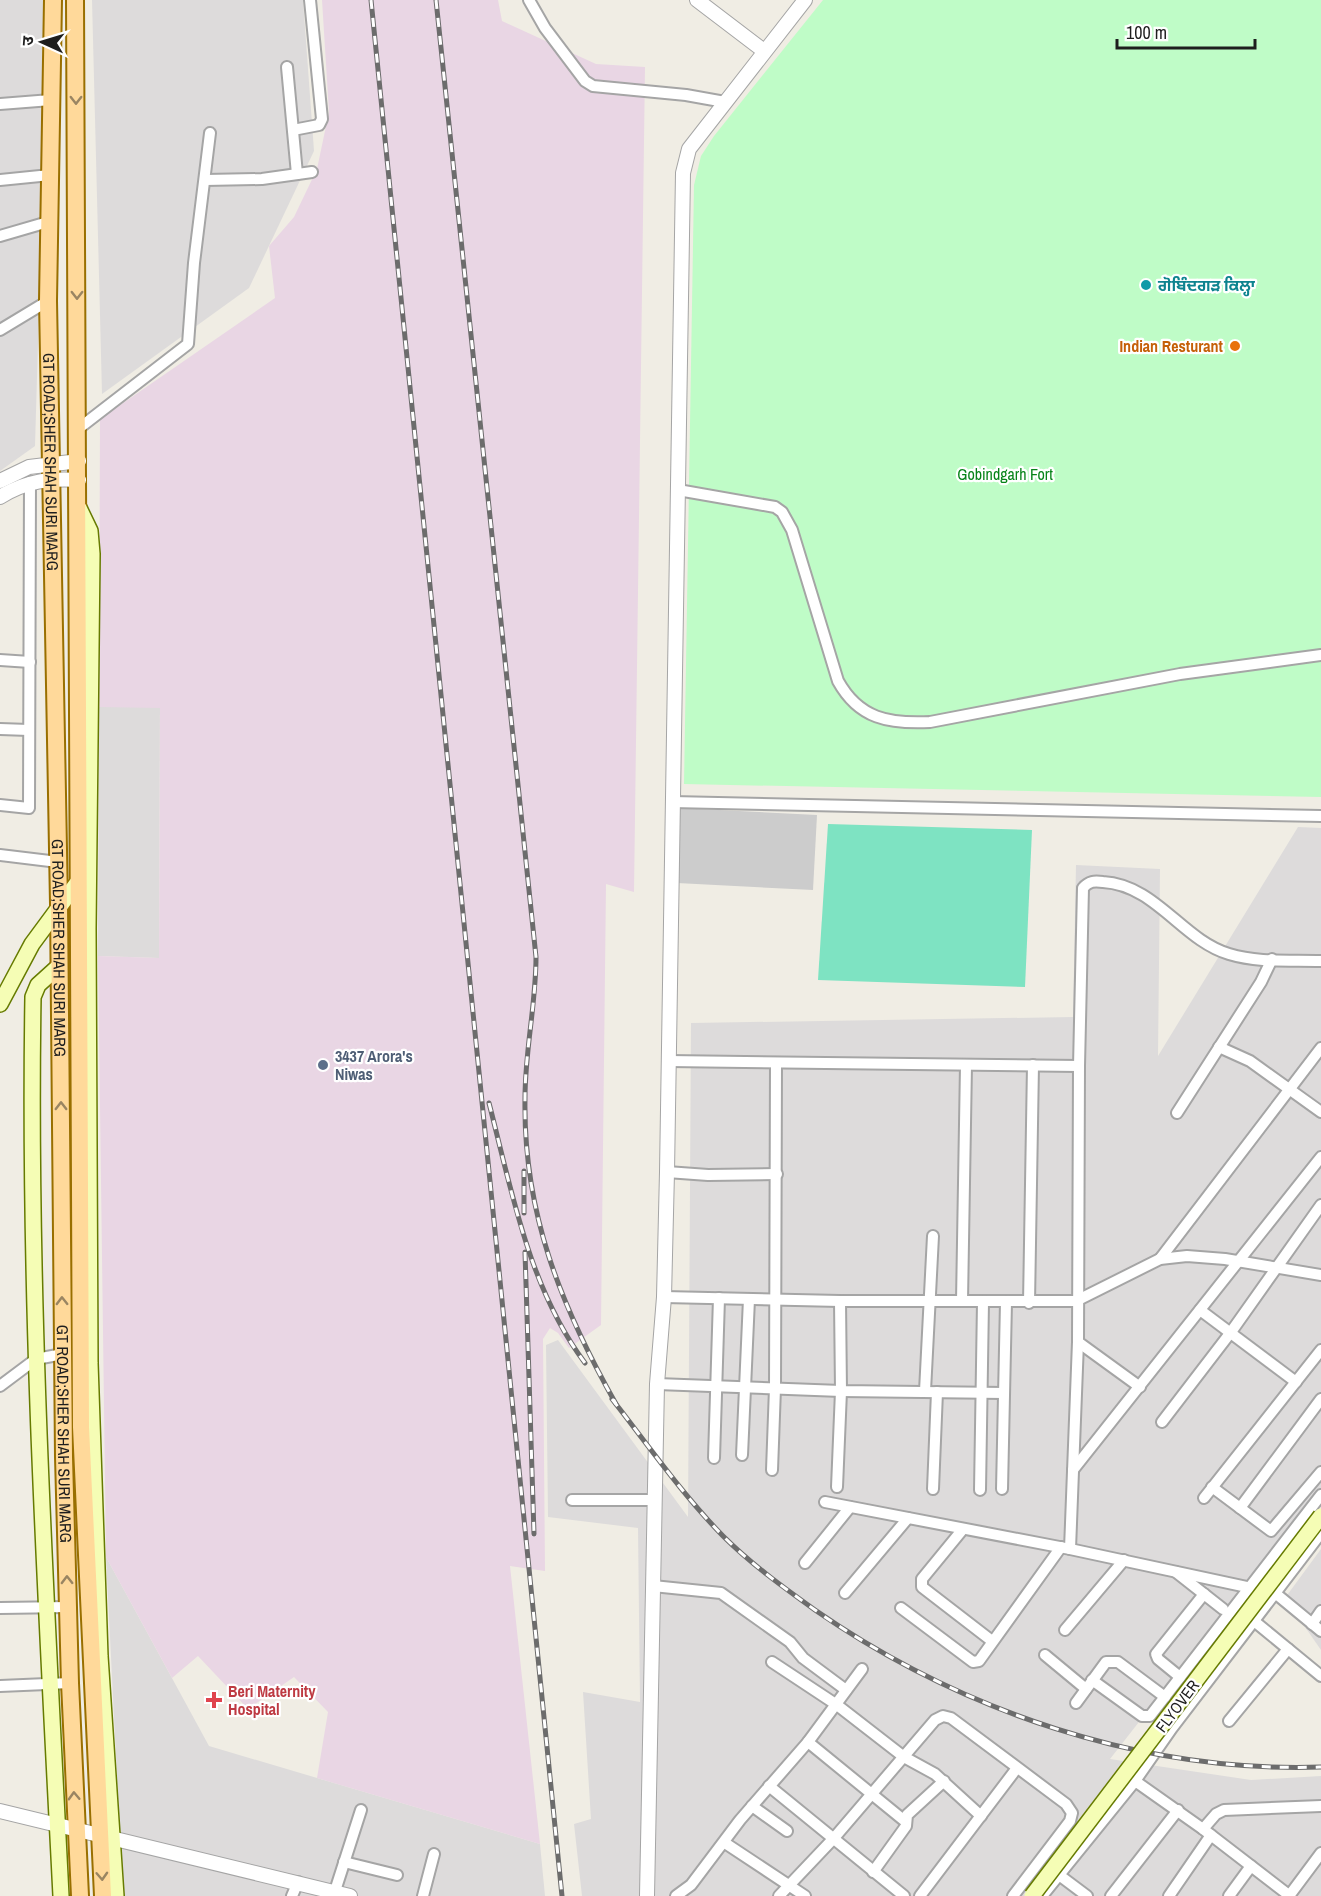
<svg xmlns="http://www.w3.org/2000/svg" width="1321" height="1896" viewBox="0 0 1321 1896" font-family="'Archivo Narrow','Noto Sans Devanagari','Noto Sans Gurmukhi',sans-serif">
	<rect width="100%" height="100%" fill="#f0ede4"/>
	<g fill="#dddbdb">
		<polygon points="0,0 48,0 35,446 0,471"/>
		<polygon points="92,0 303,0 314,151 249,288 102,394"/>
		<polygon points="99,707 160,707 159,958 98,956"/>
		<polygon points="1298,827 1321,828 1321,1489 1110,1759 1251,1780 1321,1776 1321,1896 582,1896 574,1824 591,1819 583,1692 640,1702 638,1528 548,1517 546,1345 558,1340 688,1517 691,1023 1073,1017 1076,865 1160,869 1158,1056"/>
		<polygon points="1321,1549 1321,1650 1285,1598"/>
		<polygon points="106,1557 209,1746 540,1844 545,1896 123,1896"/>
	</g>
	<polygon fill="#e9d6e4" points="322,0 498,0 502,21 596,64 645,67 634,892 606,884 601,1325 569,1348 558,1333 550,1328 543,1339 545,1571 510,1566 540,1844 317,1778 328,1712 294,1677 248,1709 198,1656 172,1678 106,1557 98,956 159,958 160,708 99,707 100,419 275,298 269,246 294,217 317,169 329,112"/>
	<polygon fill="#ccc" points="679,808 817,815 813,890 677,883"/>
	<polygon fill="#bffcc7" points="823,0 1321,0 1321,797 684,784 694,185 701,156 714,136"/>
	<polygon fill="#7ee3c2" points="828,824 1032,830 1025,987 818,980"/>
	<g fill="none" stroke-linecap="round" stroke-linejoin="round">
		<defs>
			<g id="minor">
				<polyline points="529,0 545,28 585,81 593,86 686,95 725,102"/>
				<polyline points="287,67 297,174"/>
				<polyline points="0,104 51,100"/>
				<polyline points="293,130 319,125 322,119 310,0"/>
				<polyline points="0,180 50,175"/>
				<polyline points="205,180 262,179 312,172"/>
				<polyline points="0,236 48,222"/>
				<polyline points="0,330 48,301"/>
				<polyline points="78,429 188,344 194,263 210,133"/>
				<path d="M678 490 775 507 782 512 792 530 838 681C859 719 889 724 930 722L1180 674 1321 655"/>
				<polyline points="0,660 30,662"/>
				<polyline points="0,729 29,730"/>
				<polyline points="672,802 1321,816"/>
				<polyline points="0,805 29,808 30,482"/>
				<polyline points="0,855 58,862"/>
				<polyline points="1219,1047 1250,1061 1321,1112"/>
				<polyline points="668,1061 1079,1066"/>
				<polyline points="1177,1113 1261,982 1272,959"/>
				<polyline points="667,1172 708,1175 777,1174"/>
				<polyline points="1160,1259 1321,1048"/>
				<polyline points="664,1297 840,1301 1076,1301 1160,1259 1187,1256 1225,1259 1321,1275"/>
				<polyline points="962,1301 966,1065"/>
				<polyline points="1029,1303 1033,1065"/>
				<polyline points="1200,1310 1296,1382"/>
				<polyline points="1078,1342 1140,1387"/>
				<polyline points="657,1384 841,1391 1004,1393"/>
				<polyline points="0,1386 36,1359 63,1354"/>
				<polyline points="925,1391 933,1236"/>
				<polyline points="1162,1422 1231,1332 1321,1205"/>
				<polyline points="742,1455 749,1299"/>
				<polyline points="714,1458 719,1298"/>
				<polyline points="772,1470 775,1388 776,1063"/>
				<polyline points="1073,1470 1321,1157"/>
				<polyline points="837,1487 841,1391 840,1301"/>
				<polyline points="1212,1487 1271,1531 1321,1472"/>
				<polyline points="933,1489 937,1392"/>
				<polyline points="1002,1489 1006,1302"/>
				<polyline points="980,1490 983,1302"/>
				<polyline points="1204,1498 1321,1350"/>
				<polyline points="572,1500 655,1500"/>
				<polyline points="825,1502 1070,1549 1275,1593 1321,1631"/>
				<polyline points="1240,1508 1321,1399"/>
				<polyline points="963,1529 922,1579 922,1587 992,1641"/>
				<path d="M1070 1549 1078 1342 1079 1066 1083 888C1089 881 1094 881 1103 882 1156 885 1182 940 1229 954 1258 963 1291 960 1321 961"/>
				<polyline points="805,1563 850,1507"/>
				<polyline points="1176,1572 1223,1609"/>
				<polyline points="653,1586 721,1593 790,1642 803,1658 846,1690"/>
				<polyline points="845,1593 908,1518"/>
				<polyline points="0,1608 68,1607"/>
				<polyline points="901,1608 973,1662 979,1661 1061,1547"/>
				<polyline points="1254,1621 1321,1676"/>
				<polyline points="1312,1624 1321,1611"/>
				<polyline points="1065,1630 1124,1560"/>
				<polyline points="1045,1655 1086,1689"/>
				<polyline points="772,1662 837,1705 904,1757 935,1774 981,1816"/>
				<polyline points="1180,1677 1158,1659 1156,1654 1204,1594"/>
				<polyline points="1092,1680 1142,1716 1150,1716 1321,1495"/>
				<polyline points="0,1686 70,1683"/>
				<polyline points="1076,1703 1106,1662 1118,1662 1165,1697"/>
				<polyline points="1229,1721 1288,1649"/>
				<polyline points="808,1742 906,1822"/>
				<polyline points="1135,1781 1172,1728 1321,1533"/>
				<polyline points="769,1786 904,1896"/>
				<polyline points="752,1806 787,1831"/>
				<polyline points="1203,1829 1216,1814 1224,1810 1321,1806"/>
				<polyline points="725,1843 805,1896"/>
				<polyline points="344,1862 397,1875"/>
				<polyline points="873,1872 906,1826 907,1815 944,1781"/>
				<polyline points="1059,1875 1087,1896"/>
				<polyline points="335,1891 361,1810"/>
				<polyline points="292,1896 298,1882"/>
				<polyline points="423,1896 434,1854"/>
				<polyline points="676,1896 691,1885 740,1820 808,1742 862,1669"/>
				<polyline points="779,1896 834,1838 935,1720 943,1716 951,1718 1066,1804 1072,1813 1070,1821 1013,1896"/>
				<polyline points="920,1896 1017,1768"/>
				<polyline points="1042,1896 1135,1781 1203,1829 1290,1896"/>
				<polyline points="1111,1896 1178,1810"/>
				<polyline points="1169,1896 1211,1835"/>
				<polyline points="1229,1896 1251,1866"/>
				<polyline points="1289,1896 1321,1853"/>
			</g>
			<g id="tertiary">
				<polyline points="697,0 764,51"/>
				<polyline points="0,481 29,467 79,461"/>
				<path d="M0 497C26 481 49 478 79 480"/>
				<polyline points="0,1811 350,1896"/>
				<polyline points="647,1896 657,1384 664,1297 667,1172 683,173 689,149 805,0"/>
			</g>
			<g id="secondary">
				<polyline points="79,508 90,531 92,554 88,929 90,1363 100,1656 116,1896"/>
				<path d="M59 966 38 985 33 997C28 1297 46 1597 61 1896"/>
				<polyline points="0,1004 32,944 80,879"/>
			</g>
			<g id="primary">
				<path id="s1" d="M53 0 48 301 59 904 64 1457 70 1683 80 1896"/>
				<polyline points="75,0 81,1427 103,1896"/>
			</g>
		</defs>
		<use href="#minor" stroke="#a5a5a5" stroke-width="14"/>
		<use href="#tertiary" stroke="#a5a5a5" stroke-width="16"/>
		<use href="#secondary" stroke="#667b00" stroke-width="18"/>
		<use href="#primary" stroke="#996f00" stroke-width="20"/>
		<use href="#minor" stroke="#fff" stroke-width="10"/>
		<use href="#tertiary" stroke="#fff" stroke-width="14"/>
		<use href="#secondary" stroke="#f5fdb5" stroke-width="15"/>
		<use href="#primary" stroke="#ffd99a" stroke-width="16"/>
		<defs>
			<g id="rail">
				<polyline points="371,0 562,1896"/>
				<path d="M436 0 536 957C536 1004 525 1050 525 1098 523 1213 561 1306 616 1404"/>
				<path d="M489 1103C512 1192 529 1288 585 1363"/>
				<polyline points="524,1213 524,1171"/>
				<polyline points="525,1252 534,1534"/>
				<path d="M612 1399C648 1445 682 1494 723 1536 751 1564 783 1587 815 1610 961 1711 1142 1773 1321 1767"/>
			</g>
		</defs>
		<use href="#rail" stroke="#6c6c6c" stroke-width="5"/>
		<use href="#rail" stroke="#fff" stroke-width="3" stroke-dasharray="9" stroke-linecap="butt"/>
		<defs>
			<polyline id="secondary-bridge" points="1032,1896 1321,1516"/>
		</defs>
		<use href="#secondary-bridge" stroke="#667b00" stroke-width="18" stroke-linecap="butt"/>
		<use href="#secondary-bridge" stroke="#f5fdb5" stroke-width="15"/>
	</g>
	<defs><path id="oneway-chevron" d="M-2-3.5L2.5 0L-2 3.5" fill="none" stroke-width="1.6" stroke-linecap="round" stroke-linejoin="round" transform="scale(1.5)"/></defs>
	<g stroke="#9a8562">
		<use href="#oneway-chevron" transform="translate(76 100) rotate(90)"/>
		<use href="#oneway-chevron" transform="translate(77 295) rotate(90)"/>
		<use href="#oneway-chevron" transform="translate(61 1106) rotate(-90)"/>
		<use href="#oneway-chevron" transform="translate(62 1301) rotate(-91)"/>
		<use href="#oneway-chevron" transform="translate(67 1580) rotate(-91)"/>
		<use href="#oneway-chevron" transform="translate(74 1796) rotate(-92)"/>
		<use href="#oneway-chevron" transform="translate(102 1876) rotate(87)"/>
	</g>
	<circle fill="#0f9aa8" stroke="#fff" stroke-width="2" cx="1146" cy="285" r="6"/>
	<circle fill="#e8710a" stroke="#fff" stroke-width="2" cx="1235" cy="346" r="6"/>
	<circle fill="#5c6f8a" stroke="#fff" stroke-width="2" cx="323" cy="1065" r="6"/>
	<path fill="#e0444e" stroke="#fff" stroke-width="2" d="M211 1691h6v6h6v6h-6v6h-6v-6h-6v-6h6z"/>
	<g text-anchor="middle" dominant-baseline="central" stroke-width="4.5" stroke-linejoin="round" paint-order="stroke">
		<g font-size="16" font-weight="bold" fill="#0d838f" stroke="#fff" text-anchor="start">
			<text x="1158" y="285">ਗੋਬਿੰਦਗੜ ਕਿਲ੍ਹਾ</text>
		</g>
		<g font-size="16" font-weight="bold" fill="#c56008" stroke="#fff" text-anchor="end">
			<text x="1223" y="346">Indian Resturant</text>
		</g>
		<g font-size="16" fill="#1e1e1e" stroke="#fff">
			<text stroke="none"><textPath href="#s1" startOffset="462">GT ROAD;SHER SHAH SURI MARG</textPath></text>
			<text stroke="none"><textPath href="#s1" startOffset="948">GT ROAD;SHER SHAH SURI MARG</textPath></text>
			<text stroke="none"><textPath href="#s1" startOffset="1434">GT ROAD;SHER SHAH SURI MARG</textPath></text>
			<text transform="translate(1177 1706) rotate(-53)">FLYOVER</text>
		</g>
		<g font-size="16" fill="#068318" stroke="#fff">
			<text x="1005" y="474">Gobindgarh Fort</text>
		</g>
		<g font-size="16" font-weight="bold" fill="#4e5e75" stroke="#fff" text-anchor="start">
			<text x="335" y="1056">3437 Arora's<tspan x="335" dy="18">Niwas</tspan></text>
		</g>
		<g font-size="16" font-weight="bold" fill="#be3a42" stroke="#fff" text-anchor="start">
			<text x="228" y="1691">Beri Maternity<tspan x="228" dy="18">Hospital</tspan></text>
		</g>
	</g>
	<g transform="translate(42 42) rotate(274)" stroke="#ffffff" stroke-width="4.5" paint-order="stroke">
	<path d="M0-4.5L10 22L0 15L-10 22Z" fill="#1e1e1e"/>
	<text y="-9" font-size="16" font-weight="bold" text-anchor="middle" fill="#1e1e1e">उ</text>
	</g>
	<path d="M1117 39v9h138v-9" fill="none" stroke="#1e1e1e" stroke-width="3"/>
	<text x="1126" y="39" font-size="18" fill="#1e1e1e" stroke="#ffffff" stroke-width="4.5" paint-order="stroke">100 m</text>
</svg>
